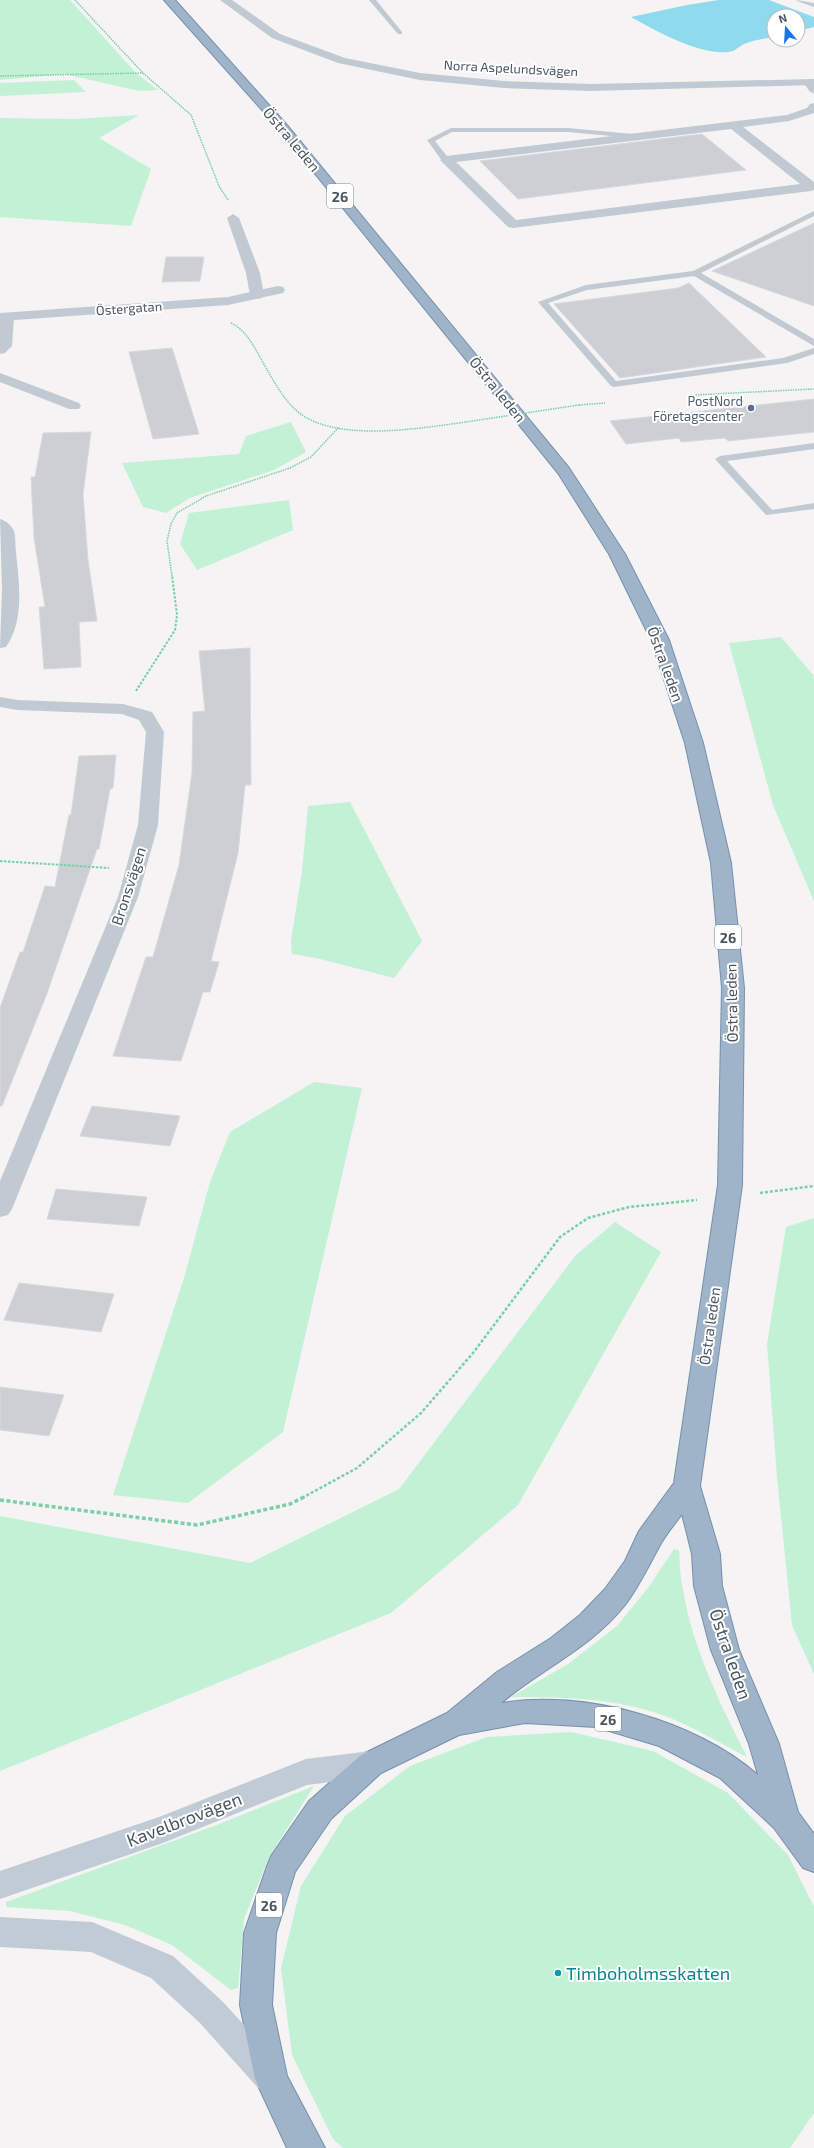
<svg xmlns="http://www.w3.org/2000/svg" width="814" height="2148" viewBox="0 0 814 2148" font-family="'Exo 2',sans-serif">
	<rect width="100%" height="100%" fill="#f5f3f3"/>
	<g fill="#c3f1d5">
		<polygon points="0,0 70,0 136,73 158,90 139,91 64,74 0,80"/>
		<polygon points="74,80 86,92 0,96 0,83"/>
		<polygon points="139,115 99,138 151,169 131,226 0,217 0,118 75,119"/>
		<polygon points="291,422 306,452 274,470 190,498 166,513 143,507 122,463 239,454 246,436"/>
		<polygon points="289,500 293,530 197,570 180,544 189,513"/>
		<polygon points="781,637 814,676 814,901 773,805 729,643"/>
		<polygon points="350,802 422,941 394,978 316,958 292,954 291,941 302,871 308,806"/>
		<polygon points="314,1082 362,1088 283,1432 188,1503 113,1495 184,1278 210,1182 230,1132"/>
		<polygon points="814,1218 814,1674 792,1625 777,1477 767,1344 786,1227"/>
		<polygon points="615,1222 661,1252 518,1505 391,1613 0,1771 0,1516 250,1563 399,1489 576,1255"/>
		<path d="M674 1549 679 1550C680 1563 680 1577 683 1590 693 1649 720 1704 747 1757 720 1743 693 1727 665 1716 616 1698 563 1697 511 1697L568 1664 617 1626 648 1588Z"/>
		<polygon points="571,1732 653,1751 728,1793 788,1855 814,1907 814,2113 790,2148 343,2148 333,2139 292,2055 281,1968 301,1886 345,1816 410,1766 487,1737"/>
		<polygon points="314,1786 269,1857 244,1919 238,1988 231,1990 172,1945 125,1925 70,1911 6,1907 6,1902 214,1826"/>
	</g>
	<path fill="#90daee" d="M719 0H769L814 17V27L798 31V16H774V37C764 39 753 40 744 44 740 46 737 49 733 51 706 59 654 30 631 17L687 5Z"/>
	<g fill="#cdcfd5" stroke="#d7d9de">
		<polygon points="702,134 746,170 518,199 480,161"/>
		<polygon points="814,223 814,306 712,271"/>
		<polygon points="166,257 204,257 200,281 162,282"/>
		<polygon points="689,283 766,357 620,378 554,304 678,288"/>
		<polygon points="172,348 199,434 153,439 129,352"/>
		<polygon points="814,399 814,432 728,441 725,438 681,442 679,438 626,444 610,421"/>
		<polygon points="91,432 83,494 88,560 97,621 79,622 81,667 44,669 39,607 45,607 34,538 31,477 35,477 43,433"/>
		<polygon points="250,648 251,785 245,785 238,853 211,961 219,962 210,992 203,992 181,1061 113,1056 146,957 153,957 179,865 192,773 193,712 205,711 199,651"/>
		<polygon points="116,755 113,788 110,789 99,849 97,849 46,996 2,1106 0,1106 0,1008 20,952 23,952 45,886 55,887 69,815 71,815 79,756"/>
		<polygon points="92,1106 180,1116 170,1146 80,1136"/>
		<polygon points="56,1189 147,1197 139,1226 47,1219"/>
		<polygon points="19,1283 114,1294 101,1332 4,1320"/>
		<polygon points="0,1387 64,1395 49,1436 0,1430"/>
	</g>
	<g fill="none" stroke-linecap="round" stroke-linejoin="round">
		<defs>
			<path id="trunk" d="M164 0H175L286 124 569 468 625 554 669 640 703 743 731 863 744 988 742 1185 700 1486 720 1554 722 1586 739 1650 779 1744 798 1812 814 1834V1872L803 1868 774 1828 720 1778 659 1746 596 1727 525 1723 459 1735 381 1773 331 1819 295 1872 276 1933 272 2005 287 2076 325 2148H287L255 2079 240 2005 244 1933 267 1866 271 1856 309 1801 361 1755 447 1713 497 1672 551 1638 580 1615 605 1589 625 1561 639 1531 674 1483 718 1185 722 988 711 863 685 743 651 640 609 554 558 473 278 128ZM682 1514 692 1554 694 1586 711 1650 749 1744 758 1775C696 1720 583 1689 501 1703 542 1669 592 1647 625 1605 639 1586 648 1567 659 1547 665 1535 674 1525 682 1514Z"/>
		</defs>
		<use href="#trunk" stroke="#7690ad" stroke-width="2"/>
		<g stroke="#7ad0a6" stroke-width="1.5" stroke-dasharray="1.5 1" stroke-linecap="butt">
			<polyline points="75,0 143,73 191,115 219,186 228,200"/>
			<polyline points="0,76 143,73"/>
			<path d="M231 323C249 331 259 357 269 373 277 387 286 402 298 412 335 442 415 429 459 423"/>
			<polyline points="693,395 814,389"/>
			<polyline points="579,405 605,403"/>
			<polyline points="172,576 167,541 171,524 177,513 206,496 290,468 311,457 339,427"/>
		</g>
		<g stroke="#7ad0a6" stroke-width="2" stroke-dasharray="2.5 1.5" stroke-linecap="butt">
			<polyline points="136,691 175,630 177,615 172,575"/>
			<polyline points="0,861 109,868"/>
		</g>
		<g stroke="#7ad0a6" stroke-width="2.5" stroke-dasharray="3 2" stroke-linecap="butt">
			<polyline points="760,1193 814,1186"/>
			<polyline points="302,1498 357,1468 421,1413 473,1353 560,1237 588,1218 629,1207 697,1200"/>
		</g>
		<polyline stroke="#7ad0a6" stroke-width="3.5" stroke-dasharray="4 2.5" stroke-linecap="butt" points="0,1500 197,1525 290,1504 304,1497"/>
		<g fill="#c1cad2" fill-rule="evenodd">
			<polygon points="369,0 376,0 402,32 402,34 398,34"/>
			<polygon points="796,0 814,3 814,7 797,1"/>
			<polygon points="451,128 568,128 633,134 637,136 633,138 568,132 452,132 435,141 450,160 446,162 443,162 427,140"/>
			<polygon points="814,211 814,216 701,273 814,339 814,346 694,276 587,290 548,303 616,381 783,358 814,348 814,354 787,363 614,387 611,386 538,302 586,285 693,271"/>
			<polygon points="814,443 814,449 727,461 772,510 814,503 814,509 766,515 715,459 720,456"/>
		</g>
		<g fill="#c1cad2" fill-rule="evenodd">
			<polygon points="809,79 814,81 814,93 810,92 803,82"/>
			<path d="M814 103V113L789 121 743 127 814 182V190L811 191 513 228 508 227 440 160 446 156 787 115 807 108 810 104ZM731 129 800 184 516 220 456 162Z"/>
			<polygon points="233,214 239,218 260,273 264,295 262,298 257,299 250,295 246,273 227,218"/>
			<polygon points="7,313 14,317 12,346 5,353 0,354 0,317"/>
			<polygon points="0,373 79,403 81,406 79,409 69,409 0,382"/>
			<path d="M0 519C6 521 11 525 14 531 16 537 15 546 16 552 19 583 25 620 6 647L0 648 2 589Z"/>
			<polygon points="0,697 17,700 123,704 152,712 164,732 158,825 138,897 12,1209 8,1215 0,1217 0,1181 118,897 138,825 146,732 139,720 122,714 17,710 0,707"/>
		</g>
		<g fill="#c1cad2" fill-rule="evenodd">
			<polygon points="220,0 232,0 280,34 345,58 420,73 504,81 591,84 814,79 814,85 591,91 504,88 420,80 338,63 272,38"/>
			<polygon points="278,286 283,287 285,290 283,293 228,305 0,321 0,313 228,297"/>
		</g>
		<g fill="#c1cbd6" fill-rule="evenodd">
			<polygon points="371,1751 381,1755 386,1764 381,1773 371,1777 307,1785 163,1843 0,1899 0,1871 159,1817 306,1759"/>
			<polygon points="0,1917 92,1922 173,1956 222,2001 282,2066 286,2077 282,2088 270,2093 258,2088 200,2023 151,1978 91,1952 0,1947"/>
		</g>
		<use href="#trunk" fill="#9fb4c9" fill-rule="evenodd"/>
		<polyline stroke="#7ad0a6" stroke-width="1.5" stroke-dasharray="1.5 1" stroke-linecap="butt" points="459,423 579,405"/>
	</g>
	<circle fill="#5c6f8a" stroke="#fff" stroke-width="1.5" cx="751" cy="408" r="4"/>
	<circle fill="#0f9aa8" stroke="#fff" stroke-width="1.5" cx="558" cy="1973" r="4"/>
	<g text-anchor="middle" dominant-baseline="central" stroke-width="4" stroke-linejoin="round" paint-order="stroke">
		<g font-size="13" fill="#4a5661" stroke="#fff">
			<text transform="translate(511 68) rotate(3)">Norra Aspelundsvägen</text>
			<text transform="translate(129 308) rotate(-4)">Östergatan</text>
		</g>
		<g font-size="13" fill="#4e5e75" stroke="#fff" text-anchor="end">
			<text x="743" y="401">PostNord<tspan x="743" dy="15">Företagscenter</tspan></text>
		</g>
		<g fill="#fff" stroke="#808990" stroke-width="1">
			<rect x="327" y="184" width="26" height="24" rx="3"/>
			<rect x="715" y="925" width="26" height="24" rx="3"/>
			<rect x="595" y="1707" width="26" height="24" rx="3"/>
			<rect x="256" y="1893" width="26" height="24" rx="3"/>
		</g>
		<g font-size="14" font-weight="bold" fill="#4a5661">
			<text x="340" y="196">26</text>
			<text x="728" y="937">26</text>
			<text x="608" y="1719">26</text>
			<text x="269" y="1905">26</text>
		</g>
		<g font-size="15" fill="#4a5661" stroke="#fff">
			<text transform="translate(292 139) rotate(50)">Östra leden</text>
			<text transform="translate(498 389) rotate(51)">Östra leden</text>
			<text transform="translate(666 664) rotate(70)">Östra leden</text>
			<text transform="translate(128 886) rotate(-72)">Bronsvägen</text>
			<text transform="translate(731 1003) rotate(-91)">Östra leden</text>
			<text transform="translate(709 1326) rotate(-82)">Östra leden</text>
		</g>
		<g font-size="18" fill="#4a5661" stroke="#fff">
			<text transform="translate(731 1654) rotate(71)">Östra leden</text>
			<text transform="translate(184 1819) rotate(-21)">Kavelbrovägen</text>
		</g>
		<g font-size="18" fill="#0d838f" stroke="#fff" text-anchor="start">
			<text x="566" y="1973">Timboholmsskatten</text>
		</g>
	</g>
	<g transform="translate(786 28) rotate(342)"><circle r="19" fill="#ffffff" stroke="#b7bbc0"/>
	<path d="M0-3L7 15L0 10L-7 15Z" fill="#1a73e8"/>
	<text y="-6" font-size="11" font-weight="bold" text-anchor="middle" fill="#4a5661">N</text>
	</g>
</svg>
